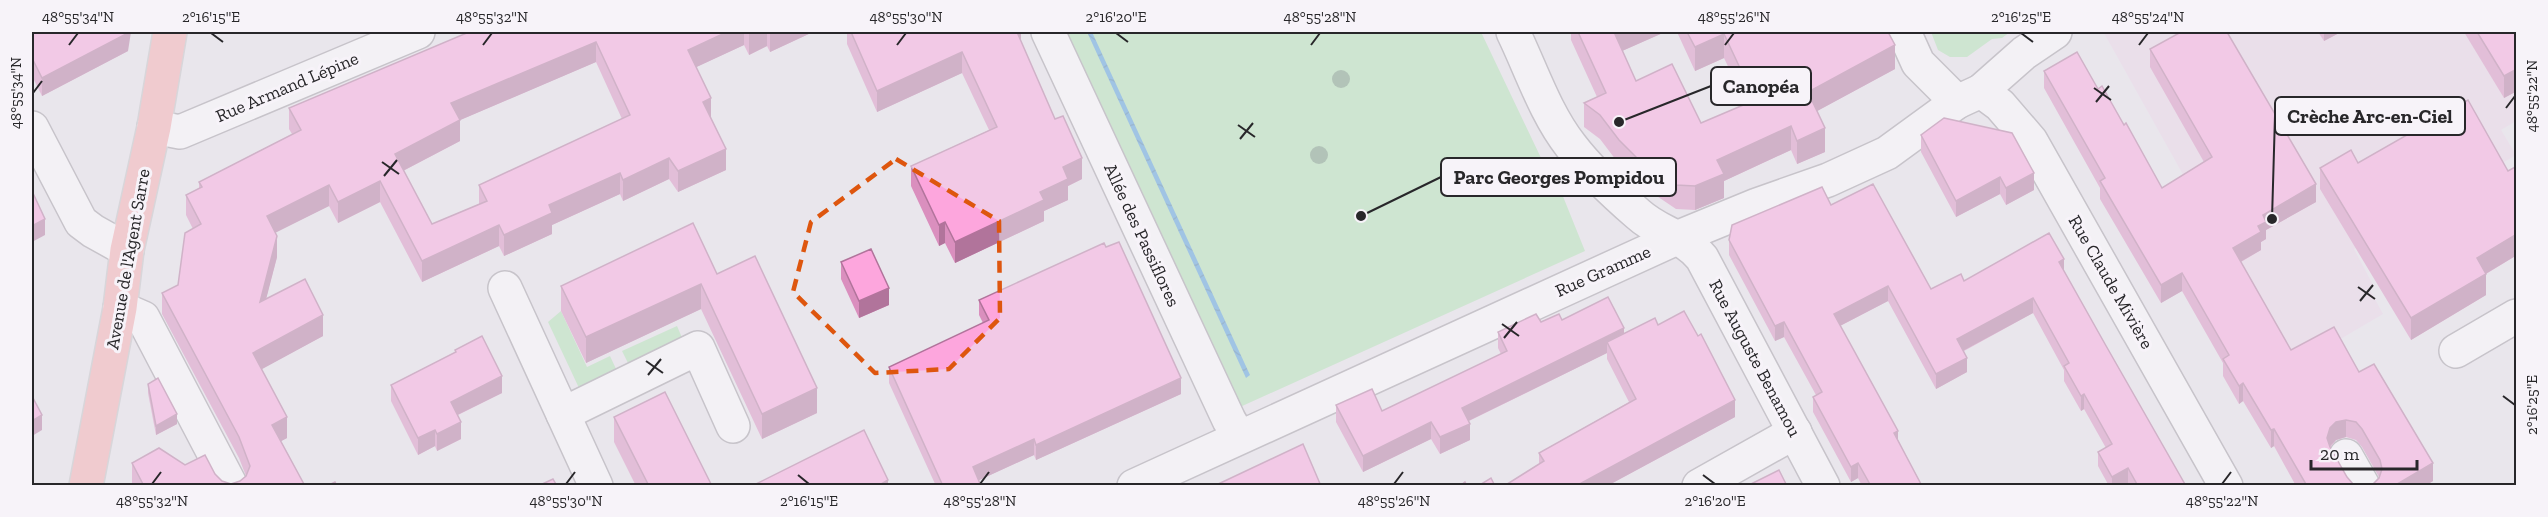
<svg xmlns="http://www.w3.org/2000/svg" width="2548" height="517" viewBox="0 0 2548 517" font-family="'Zilla Slab',serif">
	<defs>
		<pattern id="water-waves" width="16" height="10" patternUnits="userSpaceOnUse" patternTransform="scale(1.5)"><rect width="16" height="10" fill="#479cd9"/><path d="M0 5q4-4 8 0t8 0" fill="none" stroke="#3b7fb0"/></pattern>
	</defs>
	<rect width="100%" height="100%" fill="#e9e6ec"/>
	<polygon fill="#ead7e7" points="2107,32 2516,32 2516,121 2501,130 2516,155 2354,249 2373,285 2369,288 2383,314 2291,368 2104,33"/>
	<g fill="#aee4af">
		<polygon points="1065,32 1481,32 1542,160 1560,189 1585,251 1240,407"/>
		<polygon points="1931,32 2010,32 2002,38 1992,39 1967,57 1950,57 1938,50"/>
		<polygon points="561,311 587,367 610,356 617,371 579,388 548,322"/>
		<polygon points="677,326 683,340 629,365 622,351"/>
	</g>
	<polygon fill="url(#water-waves)" points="1087,32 1092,32 1250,375 1246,378"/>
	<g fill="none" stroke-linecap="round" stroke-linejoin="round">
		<defs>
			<g id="minor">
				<polyline points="1048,32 1229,420 1239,437"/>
				<path d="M1513 32C1531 69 1545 113 1571 146 1590 171 1615 194 1638 214 1660 234 1682 234 1702 258L1823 486"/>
				<polyline points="1904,32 1918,63 1957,102"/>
				<polyline points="1981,91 2000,105 2031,141 2226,486"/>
				<polyline points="154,127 180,132 418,32"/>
				<polyline points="32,128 81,222 93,231 127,250"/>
				<polyline points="505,288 596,486"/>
				<polyline points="120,308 143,318 231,486"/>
				<polyline points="2456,351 2516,316"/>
				<polyline points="563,414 698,348 733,426"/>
				<polyline points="2346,456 2363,486"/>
				<polyline points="1134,486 1679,237 1757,205 1828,180 1887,153 1957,102 1981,91 2024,53 2055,32"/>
				<polyline points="1699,486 1795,432"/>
			</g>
			<polyline id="major" points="86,486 120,308 127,250 154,127 170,32"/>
		</defs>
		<use href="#minor" stroke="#9e9ba0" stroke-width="36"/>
		<use href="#major" stroke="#c3c3c3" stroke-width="36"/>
		<use href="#minor" stroke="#fff" stroke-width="33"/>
		<use href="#major" stroke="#f8aaaa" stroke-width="33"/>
	</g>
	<g fill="#6f9a78">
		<circle cx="1341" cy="79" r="9"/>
		<circle cx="1319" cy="155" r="9"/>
	</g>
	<g fill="#da8fbe" fill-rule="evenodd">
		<polygon points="32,32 128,51 42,96 32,76"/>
		<path d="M469 32H813L770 52 767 46 749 55 744 45 696 67 726 170 678 192 669 179 623 201 620 194 552 225V234L504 256 499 246 422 282 380 202 338 223 329 206 275 232 277 257 266 298 323 336 261 369 287 438 281 441 305 486H133L132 483V463L185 465 215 474 222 481 231 484 240 481 246 476 239 458 162 314V293L178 285 193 229 186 215V195L199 188V182L292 134 289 129V108ZM596 62 622 119 479 185V204L432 224 403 171 460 141V120Z"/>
		<polygon points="847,32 1021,32 1021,41 1055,119 1082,179 1068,186 1068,200 1044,211 1044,221 955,263 945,243 939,246 911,186 911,166 989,130 962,73 877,112 847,44"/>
		<polygon points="1571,32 1665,32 1622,51 1636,81 1701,123 1746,104 1724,58 1695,71 1677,32 1888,32 1895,69 1817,111 1825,152 1797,164 1791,150 1724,181 1724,198 1695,210 1676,209 1639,184 1619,164 1600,139 1584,127 1584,103 1597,97 1571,40"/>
		<polygon points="2318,32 2341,32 2324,41"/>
		<polygon points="2464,32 2517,32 2517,91 2504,98"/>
		<polygon points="2150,49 2316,202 2266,230 2266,239 2261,242 2261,250 2241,262 2291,350 2359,372 2433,481 2425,486 2368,486 2373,484 2379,477 2362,447 2356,440 2346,437 2336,440 2330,448 2347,477 2353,484 2358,486 2296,486 2274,446 2271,448 2243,401 2239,404 2223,376 2223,363 2182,291 2161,303 2100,199 2100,188 2044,88 2044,71 2098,89 2124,125 2162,188 2204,162 2150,67"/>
		<polygon points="1921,135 2034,190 2006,205 2000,194 1956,217 1921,152"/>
		<polygon points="2358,163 2508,171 2517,166 2517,255 2486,274 2486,295 2411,340 2320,189 2320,168"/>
		<polygon points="1831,205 1931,289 1964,281 2064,271 2105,344 2186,486 2130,486 2128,483 2123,486 2109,486 2098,466 2098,452 2106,448 2084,409 2081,411 2064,381 2064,370 2033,313 1964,351 1967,372 1936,389 1888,301 1840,326 1898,440 1922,486 1862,486 1858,478 1851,482 1813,412 1813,397 1816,395 1784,337 1775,341 1729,255 1729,240"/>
		<polygon points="841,262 889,305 859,318 841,279"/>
		<polygon points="717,274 817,413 762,439 701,309 586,363 561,311 561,286"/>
		<polygon points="979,300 1181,394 1036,460 1034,455 979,480 981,486 936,486 889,383 889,367 983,323 979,315"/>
		<polygon points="1562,320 1624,334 1658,325 1735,417 1607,486 1504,486 1539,464 1539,453 1629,402 1607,359 1607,353 1469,421 1470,440 1440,454 1431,439 1363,472 1336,422 1336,405 1382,411 1501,354 1498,348 1498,332 1541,322"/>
		<polygon points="455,350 502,393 458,415 461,439 437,451 435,446 418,455 391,401 391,385 455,352"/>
		<polygon points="148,384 177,424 156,435 148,393"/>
		<polygon points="614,417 712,486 636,486 614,442"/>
	</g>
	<g fill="#b1749b">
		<polygon points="128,32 131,32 128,51 42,96 42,78"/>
		<polygon points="727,32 744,32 744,45 688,71 688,50"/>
		<polygon points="754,32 767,32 767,46 749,55 749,34"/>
		<polygon points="770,32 813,32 770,52"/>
		<polygon points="1016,32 1021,32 1021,46"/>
		<polygon points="1613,32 1665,32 1613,55"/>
		<polygon points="2324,32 2341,32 2324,41"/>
		<polygon points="1724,34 1724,58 1695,71 1695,47"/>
		<polygon points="596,42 596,62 451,124 451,103"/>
		<polygon points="1895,45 1895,69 1808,116 1808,92"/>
		<polygon points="962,52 962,73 877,112 877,91"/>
		<polygon points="2517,69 2517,91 2504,98 2504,76"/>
		<polygon points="711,98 711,119 703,102"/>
		<polygon points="460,120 460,141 395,175 395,154"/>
		<polygon points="1791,126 1791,150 1724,181 1724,198 1695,210 1695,186 1717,160"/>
		<polygon points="1825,128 1825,152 1797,164 1797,141"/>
		<polygon points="726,149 726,170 678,192 678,171"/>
		<polygon points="669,158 669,179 623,201 623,180"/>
		<polygon points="1082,158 1082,179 1068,186 1068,200 1044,211 1044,221 955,263 955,242 1040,192 1063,167"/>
		<polygon points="620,173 620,194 552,225 552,234 504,256 504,235 549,205"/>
		<polygon points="2034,173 2034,190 2006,205 2006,188"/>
		<polygon points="2000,177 2000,194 1956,217 1956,201"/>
		<polygon points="380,181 380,202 338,223 338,202"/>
		<polygon points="2316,184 2316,202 2266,230 2266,239 2261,242 2261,250 2233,266 2233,248 2258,226 2263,215"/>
		<polygon points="329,185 329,206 267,237 267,216"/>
		<polygon points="45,219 45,235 32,242 32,226"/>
		<polygon points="945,222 945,243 939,246 939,225"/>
		<polygon points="499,225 499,246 422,282 422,261"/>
		<polygon points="2517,234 2517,255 2477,279 2477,258"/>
		<polygon points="277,236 277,257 260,323 260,302"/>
		<polygon points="2064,259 2064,274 2059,262"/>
		<polygon points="2182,273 2182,291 2161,303 2161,285"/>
		<polygon points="2486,274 2486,295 2411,340 2411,318"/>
		<polygon points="701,284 701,309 586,363 586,337"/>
		<polygon points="1888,286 1888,301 1834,329 1834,314"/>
		<polygon points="889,288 889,305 859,318 859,301"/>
		<polygon points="2033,298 2033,313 1957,354 1957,339"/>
		<polygon points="323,315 323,336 253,374 253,353"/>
		<polygon points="1784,322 1784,337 1775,341 1775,326"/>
		<polygon points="1624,328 1624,345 1607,342 1607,353 1462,424 1462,408"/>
		<polygon points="1967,358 1967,372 1936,389 1936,374"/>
		<polygon points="502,376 502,393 451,418 451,402"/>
		<polygon points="1181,378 1181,394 1036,460 1036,445"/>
		<polygon points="2243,383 2243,401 2239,404 2239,386"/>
		<polygon points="817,388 817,413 762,439 762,414"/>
		<polygon points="2084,394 2084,409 2081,411 2081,396"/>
		<polygon points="1735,400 1735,417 1607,486 1576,486"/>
		<polygon points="177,414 177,424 156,435 156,426"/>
		<polygon points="42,415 42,430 32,436 32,421"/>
		<polygon points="287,417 287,438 272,446 272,425"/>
		<polygon points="2346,420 2346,437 2336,440 2330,446 2327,455 2327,438 2330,428 2336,422"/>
		<polygon points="461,422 461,439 437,451 437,434"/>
		<polygon points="1431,422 1431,439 1363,472 1363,456"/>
		<polygon points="1470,424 1470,440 1440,454 1440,437"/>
		<polygon points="2274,429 2274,446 2271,448 2271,430"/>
		<polygon points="435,430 435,446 418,455 418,438"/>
		<polygon points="1898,431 1898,446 1894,433"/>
		<polygon points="1034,439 1034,455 973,483 973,467"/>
		<polygon points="1858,463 1858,478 1851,482 1851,467"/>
		<polygon points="2433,463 2433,481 2425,486 2394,486"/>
		<polygon points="2128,468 2128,483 2123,486 2112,486 2112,477"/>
		<polygon points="888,480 888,486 878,486"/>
	</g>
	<g fill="#fda6dd" stroke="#b1749b" stroke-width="1.5" fill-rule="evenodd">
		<polygon points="32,32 128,32 128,33 42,78 32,58"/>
		<path d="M469 32H727L688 50 711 98 703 102 726 149 678 171 669 158 623 180 620 173 549 205 552 213 504 235 499 225 422 261 380 181 338 202 329 185 267 216 277 236 260 302 305 279 323 315 253 353 287 417 272 425 305 486H144L132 463 159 448 185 465 205 455 215 474 222 481 231 484 240 481 246 476 250 466 239 437 162 293 178 285 185 233 201 224 186 195 202 187 199 182 301 130 289 108ZM596 42 630 115 479 185 487 201 432 224 395 154 460 120 451 103Z"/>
		<polygon points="851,32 1017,32 1055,119 1063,116 1082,158 1063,167 1068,179 1040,192 1044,200 955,242 945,222 939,225 911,166 997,127 962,52 877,91"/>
		<polygon points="1578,32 1614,32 1636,81 1672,64 1701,123 1755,100 1724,34 1695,47 1687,32 1888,32 1895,45 1808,92 1825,128 1797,141 1791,126 1717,160 1724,174 1695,186 1676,185 1639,160 1619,140 1600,115 1584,103 1606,93"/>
		<polygon points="2181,32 2227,32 2316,184 2263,215 2266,222 2258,226 2261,232 2233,248 2291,350 2334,327 2359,372 2374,364 2433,463 2394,486 2368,486 2373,484 2379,478 2382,469 2380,460 2362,429 2356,422 2346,420 2336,422 2330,428 2327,438 2330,447 2347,477 2353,484 2358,486 2307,486 2274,429 2271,430 2243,383 2239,386 2223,359 2229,355 2182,273 2161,285 2100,181 2105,178 2044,71 2077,52 2098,89 2102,86 2124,125 2126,123 2162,188 2212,157 2150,49"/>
		<polygon points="2477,32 2517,32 2517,69 2504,76"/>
		<polygon points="2468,100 2508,171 2517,166 2517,234 2477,258 2486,274 2411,318 2320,168 2351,150 2358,163"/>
		<polygon points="1944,118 2012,133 2034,173 2006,188 2000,177 1956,201 1921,135"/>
		<polygon points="1873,184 1931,289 1961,274 1964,281 2049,233 2064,259 2059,262 2105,344 2186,486 2138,486 2128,468 2112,477 2098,452 2112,444 2084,394 2081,396 2064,366 2069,363 2033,298 1957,339 1967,358 1936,374 1888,286 1834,314 1898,431 1894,433 1922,486 1871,486 1858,463 1851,467 1813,397 1822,392 1784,322 1775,326 1729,240 1732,225 1822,187 1831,205"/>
		<polygon points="32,191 45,219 32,226"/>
		<polygon points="693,223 717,274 755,256 817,388 762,414 701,284 586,337 561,286"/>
		<polygon points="1119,242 1181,378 1036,445 1034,439 973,467 981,486 943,486 889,367 989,320 979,300 1104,243 1106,247"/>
		<polygon points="871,249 889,288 859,301 841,262"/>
		<polygon points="1608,297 1624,328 1462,408 1470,424 1440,437 1431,422 1363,456 1336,405 1372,389 1382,411 1507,351 1498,332 1536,314 1541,322 1559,314 1562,320"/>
		<polygon points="1684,311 1698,336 1701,334 1735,400 1576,486 1504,486 1544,461 1539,453 1636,399 1607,342 1655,318 1658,325"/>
		<polygon points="482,336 502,376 451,402 461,422 437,434 435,430 418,438 391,385 456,352 455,350"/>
		<polygon points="158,378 177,414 156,426 148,384"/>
		<polygon points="665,392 712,486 649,486 614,417"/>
		<polygon points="32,396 42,415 32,421"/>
		<polygon points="864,430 888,480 878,486 752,486"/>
		<polygon points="1303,444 1321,486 1214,486"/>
		<polygon points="1779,470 1787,486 1747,486"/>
		<polygon points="1491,478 1495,486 1478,486"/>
		<polygon points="553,479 557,486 538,486"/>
		<polygon points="335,482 337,486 327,486"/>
		<polygon points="1465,482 1467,486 1460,486"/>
	</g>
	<path d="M0 0H2548V517H0ZM896 159 999 221 1000 318 949 369 875 373 793 292 811 222Z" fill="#e9e6ec" fill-opacity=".55" fill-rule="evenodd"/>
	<path fill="none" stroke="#de560e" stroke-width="4.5" stroke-dasharray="12 8" stroke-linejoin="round" d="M896 159 999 221 1000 318 949 369 875 373 793 292 811 222Z"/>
	<path fill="none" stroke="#28272a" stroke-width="2" d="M211 33 223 42M1116 33 1128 42M2021 33 2033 42M69 45 78 33M483 45 492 33M897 45 906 33M1311 45 1320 33M1725 45 1734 33M2139 45 2148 33M2094 88 2111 100M33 93 42 81M2096 102 2109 86M2506 108 2515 96M1238 125 1255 137M1240 139 1253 123M382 162 399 174M384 176 397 160M2358 287 2375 299M2360 301 2373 285M1502 324 1519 336M1504 338 1517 322M646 361 663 373M648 375 661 359M2503 396 2515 405M798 475 809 484M1703 475 1715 484M152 484 161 472M566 484 575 472M980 484 989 472M1394 484 1403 472M2222 484 2231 472"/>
	<g text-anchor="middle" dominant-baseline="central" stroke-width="6" stroke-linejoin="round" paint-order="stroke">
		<g font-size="18" fill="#28272a" stroke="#f7f3f9">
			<text transform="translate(287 87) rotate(-23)">Rue Armand Lépine</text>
			<text transform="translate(1142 235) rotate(65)">Allée des Passiflores</text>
			<text transform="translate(128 259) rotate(-80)">Avenue de l'Agent Sarre</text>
			<text transform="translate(1603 271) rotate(-24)">Rue Gramme</text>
			<text transform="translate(2111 282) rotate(60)">Rue Claude Mivière</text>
			<text transform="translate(1755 358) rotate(62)">Rue Auguste Benamou</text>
		</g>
	</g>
	<path fill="none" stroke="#28272a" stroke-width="2" d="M1619 122L1711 86M2272 219L2275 116M1361 216L1441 177"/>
	<g fill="#28272a" stroke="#f7f3f9" stroke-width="2">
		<circle cx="1619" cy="122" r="6"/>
		<circle cx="2272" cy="219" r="6"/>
		<circle cx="1361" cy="216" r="6"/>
	</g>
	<g fill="#f7f3f9" stroke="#28272a" stroke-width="2">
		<rect x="1711" y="67" width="100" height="38" rx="6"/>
		<rect x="2275" y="97" width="190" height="38" rx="6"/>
		<rect x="1441" y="158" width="235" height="38" rx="6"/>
	</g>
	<g font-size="20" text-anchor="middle" font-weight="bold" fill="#28272a">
		<text x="1761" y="93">Canopéa</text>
		<text x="2370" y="123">Crèche Arc-en-Ciel</text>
		<text x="1559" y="184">Parc Georges Pompidou</text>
	</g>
	<rect width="2548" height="517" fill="none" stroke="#f7f3f9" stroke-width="66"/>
	<path d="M2311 460v9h106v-9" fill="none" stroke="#28272a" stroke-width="3"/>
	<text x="2320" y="460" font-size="18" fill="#28272a" stroke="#f7f3f9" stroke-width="4.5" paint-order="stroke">20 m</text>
	<rect x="33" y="33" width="2482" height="451" fill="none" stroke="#28272a" stroke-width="2"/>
	<g font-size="15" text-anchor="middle" fill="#28272a">
		<text x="78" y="22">48°55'34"N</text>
		<text x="211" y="22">2°16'15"E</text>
		<text x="492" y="22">48°55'32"N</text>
		<text x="906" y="22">48°55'30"N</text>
		<text x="1116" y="22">2°16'20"E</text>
		<text x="1320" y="22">48°55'28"N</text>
		<text x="1734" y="22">48°55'26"N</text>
		<text x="2021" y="22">2°16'25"E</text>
		<text x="2148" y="22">48°55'24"N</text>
		<text transform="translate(16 93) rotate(-90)" y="5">48°55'34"N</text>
		<text transform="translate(2532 96) rotate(-90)" y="5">48°55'22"N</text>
		<text transform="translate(2532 405) rotate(-90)" y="5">2°16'25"E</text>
		<text x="152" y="506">48°55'32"N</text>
		<text x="566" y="506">48°55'30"N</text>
		<text x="809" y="506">2°16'15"E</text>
		<text x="980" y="506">48°55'28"N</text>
		<text x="1394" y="506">48°55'26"N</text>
		<text x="1715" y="506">2°16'20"E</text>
		<text x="2222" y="506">48°55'22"N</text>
	</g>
</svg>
